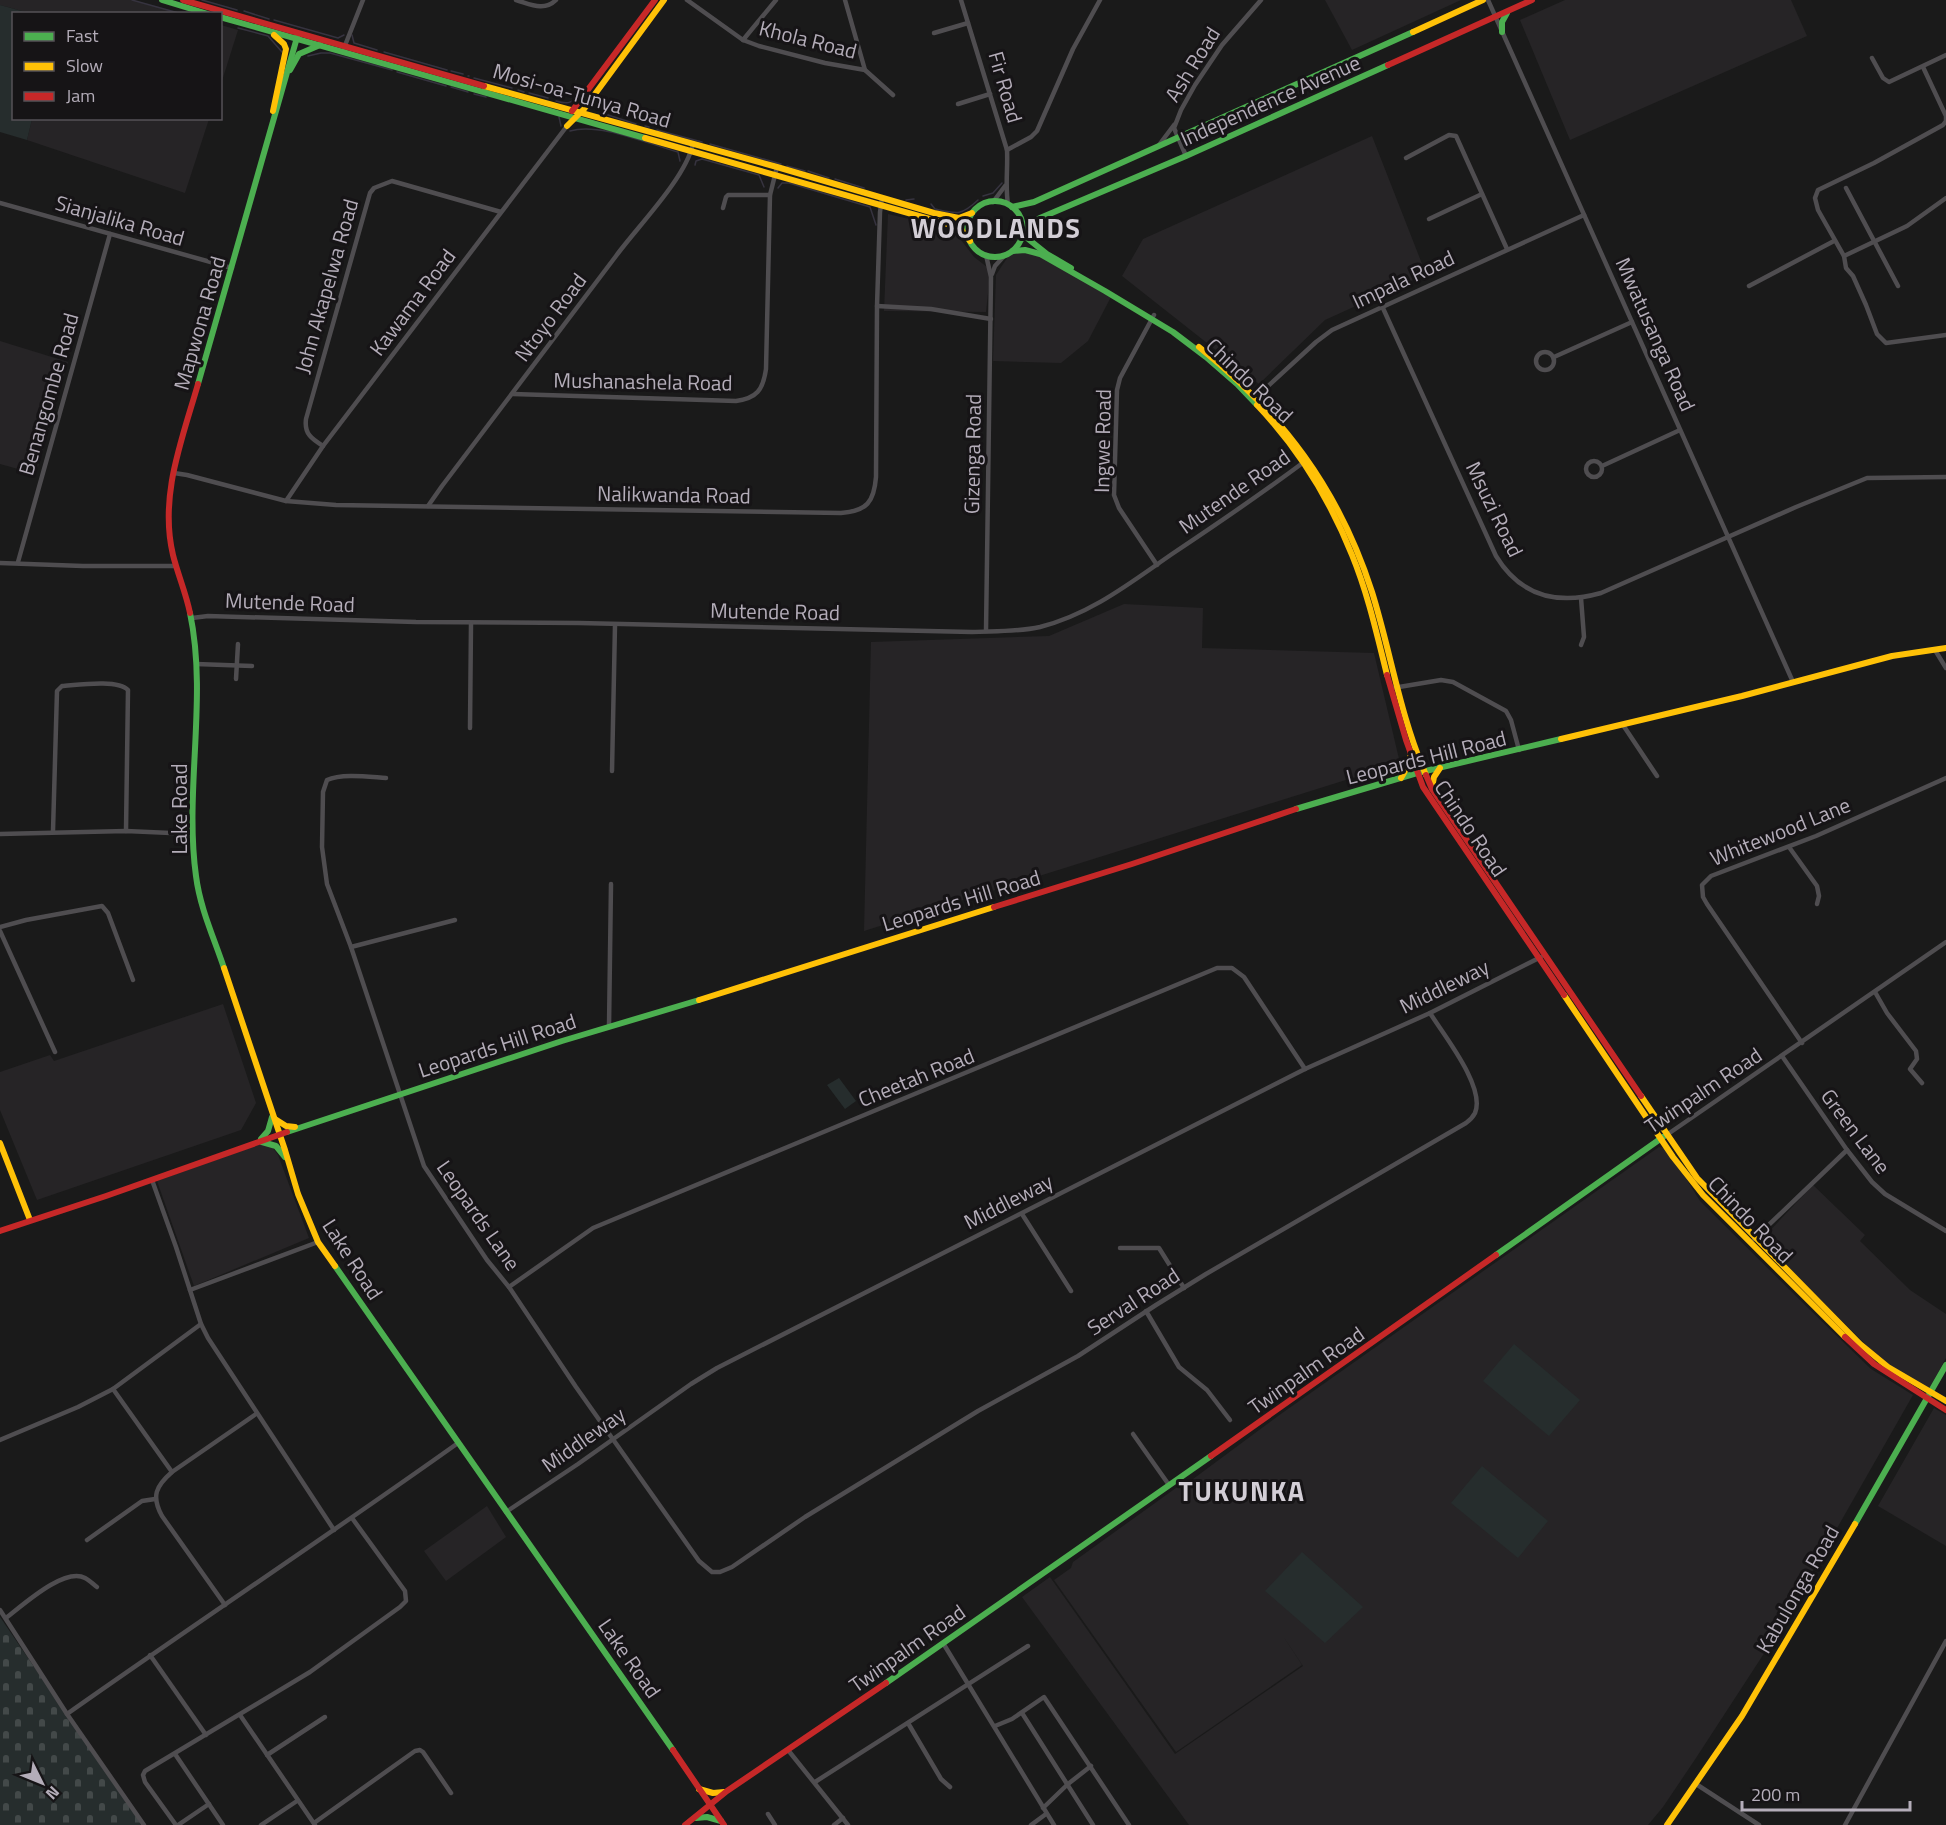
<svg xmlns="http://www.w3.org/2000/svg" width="1946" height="1825" viewBox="0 0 1946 1825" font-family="'Titillium Web',sans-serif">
	<defs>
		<pattern id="cemetery-stones" width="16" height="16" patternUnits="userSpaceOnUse" patternTransform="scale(1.5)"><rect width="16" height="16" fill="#262d2d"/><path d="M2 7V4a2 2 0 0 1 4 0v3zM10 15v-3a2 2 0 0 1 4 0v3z" fill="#434949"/></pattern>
	</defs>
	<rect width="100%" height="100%" fill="#1a1a1a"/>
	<g fill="#262426">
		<polygon points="0,0 131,0 179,13 29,13 0,5"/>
		<polygon points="1325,0 1461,0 1352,50"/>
		<polygon points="1565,0 1791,0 1807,36 1570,140 1520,20"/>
		<polygon points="221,25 238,30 221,84 220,25"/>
		<polygon points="32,119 209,119 185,193 27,140"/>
		<polygon points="1372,136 1426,274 1325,320 1259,384 1122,276 1143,239"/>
		<polygon points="888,214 926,223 958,236 974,257 987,267 990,274 986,312 884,311"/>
		<polygon points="1032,250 1112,295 1088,341 1061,363 993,361 996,275 1007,258 1015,253"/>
		<polygon points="0,341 68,362 36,474 0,464"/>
		<polygon points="1124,604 1203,608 1202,648 1374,653 1400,763 864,931 871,642 1049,636"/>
		<polygon points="223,1004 256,1103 241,1130 37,1200 0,1110 0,1072 50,1055 54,1061"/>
		<polygon points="264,1143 272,1147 278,1155 309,1238 194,1286 157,1181"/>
		<polygon points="1659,1147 1667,1148 1700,1201 1808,1308 1871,1369 1913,1395 1776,1635 1696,1758 1663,1807 1648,1825 1189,1825 1022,1597 1050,1577 1175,1754 1303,1666 1283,1636 1302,1665 1176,1752 1054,1580 1071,1568 1073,1562 1187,1480 1189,1482 1278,1416"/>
		<polygon points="1813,1185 1865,1235 1860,1241 1910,1290 1946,1314 1946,1358 1929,1389 1885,1364 1761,1240"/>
		<polygon points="1934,1408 1946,1415 1946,1546 1878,1506"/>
		<polygon points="487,1506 506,1537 446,1581 424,1551"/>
	</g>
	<polygon fill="url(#cemetery-stones)" points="0,1617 142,1825 0,1825"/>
	<g fill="#262d2d">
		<polygon points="0,5 29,13 14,14 14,118 32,119 27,140 0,132"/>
		<polygon points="839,1078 856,1101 845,1109 827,1085"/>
		<polygon points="1514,1344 1580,1400 1549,1436 1483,1381"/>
		<polygon points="1482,1466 1548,1521 1518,1558 1451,1503"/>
		<polygon points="1302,1552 1363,1607 1325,1643 1265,1591"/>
	</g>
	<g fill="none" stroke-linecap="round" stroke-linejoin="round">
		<g stroke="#36333f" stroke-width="1.5">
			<polyline points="132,0 182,14"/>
			<polyline points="202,0 237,10"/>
			<polyline points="244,11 269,19"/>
			<polyline points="274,20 338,38 344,35"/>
			<polyline points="238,28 268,36 282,52"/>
			<polyline points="352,35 354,43 377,50"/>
			<polyline points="384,52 447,70"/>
			<polyline points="308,56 321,53 330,53 392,70"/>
			<polyline points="451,71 463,74"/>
			<polyline points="397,72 446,86"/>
			<polyline points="468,76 469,76"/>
			<polyline points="474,78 512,88"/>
			<polyline points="451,87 468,92"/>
			<polyline points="518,90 524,92"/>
			<polyline points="529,93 548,98"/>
			<polyline points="474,94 486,97"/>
			<path d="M556 101C566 104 571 104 578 96"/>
			<polyline points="605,114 636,124"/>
			<polyline points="559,117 561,126"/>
			<polyline points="645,126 649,127"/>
			<polyline points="657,130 702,142"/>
			<path d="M570 131C599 122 648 144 678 152L680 161"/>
			<polyline points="710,144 781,164"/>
			<polyline points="695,165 696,161 702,159 759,175 764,187"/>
			<polyline points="787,166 805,171"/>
			<polyline points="808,171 829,178"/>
			<polyline points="835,179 864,188"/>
			<polyline points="778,188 782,183 789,183 870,207 876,225"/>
			<polyline points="983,196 993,193 1002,183"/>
			<polyline points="906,200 914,199"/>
			<path d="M931 204 935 209C957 214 961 216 978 200"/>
		</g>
		<g stroke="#4f4d50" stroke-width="4.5">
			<path d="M516 0C530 4 544 12 556 0"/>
			<polyline points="687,0 743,40 759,46 825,63 865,70"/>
			<polyline points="845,0 865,70 893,95"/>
			<path d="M961 0 1007 150C1008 169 1005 186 1008 204"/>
			<polyline points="1488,0 1793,682"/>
			<polyline points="934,33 968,23"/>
			<polyline points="743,40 776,0"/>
			<polyline points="344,48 363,0"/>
			<polyline points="1872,58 1883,78 1889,82 1946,55"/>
			<polyline points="1923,67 1946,116 1946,121 1943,125 1874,163 1818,190 1815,198 1818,210 1844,256 1846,268 1853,276 1866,305 1877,334 1886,343 1946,335"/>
			<polyline points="958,104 990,94"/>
			<polyline points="1159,145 1174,125"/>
			<polyline points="1007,150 1031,137 1037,131 1073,49 1100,0"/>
			<polyline points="1186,156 1174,128 1181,110 1195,85 1222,45 1261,0"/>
			<polyline points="1406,158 1449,135 1456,136 1507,249"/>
			<polyline points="1846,188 1898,286"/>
			<polyline points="993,202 1005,186"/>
			<polyline points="0,203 232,268"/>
			<polyline points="723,208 726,197 728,195 770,195"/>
			<polyline points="1429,219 1482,194"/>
			<polyline points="986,255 991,277 986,631"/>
			<polyline points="1844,256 1907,226 1946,198"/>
			<polyline points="992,274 995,266 1005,255"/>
			<polyline points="1749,286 1834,241"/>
			<polyline points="877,306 931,309 991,319"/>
			<path d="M1382 306 1496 556C1521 597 1558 605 1601 593L1796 507 1867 478 1946 477"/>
			<polyline points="1154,315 1120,378 1117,390 1114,495 1119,508 1157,565"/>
			<circle cx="1545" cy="361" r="9"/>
			<polyline points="1554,357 1632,322"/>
			<path d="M513 394 736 401C757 398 763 390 766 369L770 195 777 167"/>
			<polyline points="1254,399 1316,342 1332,330 1584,215"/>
			<path d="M323 446C312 439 304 434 306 419L370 193 374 188 392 181 501 212"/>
			<circle cx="1594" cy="469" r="8"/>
			<polyline points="1602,466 1680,430"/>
			<path d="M174 473 187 475 286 501 336 505 841 513C867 511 874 502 876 477L877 306 880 212 882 198"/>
			<polyline points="286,501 323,446 567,126"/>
			<path d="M428 506 442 486C500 409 558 332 616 256 638 226 685 179 693 144"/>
			<polyline points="18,562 110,234"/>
			<polyline points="0,563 83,566 176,566"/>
			<path d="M192 618 208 616 416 622 579 623 972 632C995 631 1018 632 1040 627 1091 614 1130 583 1172 554 1217 524 1261 494 1304 462"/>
			<polyline points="1581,645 1584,637 1581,598"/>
			<polyline points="1935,650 1946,668"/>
			<polyline points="196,664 252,666"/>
			<polyline points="236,679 238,644"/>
			<polyline points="1393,688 1441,680 1453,682 1506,711 1511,720 1519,750"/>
			<polyline points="1623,725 1657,776"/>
			<polyline points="470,728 471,623"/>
			<polyline points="612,771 615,625"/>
			<path d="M386 778C370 777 342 773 327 780L323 792 322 847 327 884 351 947 424 1166 487 1260 509 1287 576 1387 699 1561 712 1572H720L732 1567 805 1517 978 1411 1078 1356 1156 1305 1206 1274 1466 1123C1470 1120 1473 1117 1475 1113 1486 1087 1443 1034 1430 1013"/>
			<path d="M53 831 57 691 62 686C77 685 118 679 128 690L126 831"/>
			<polyline points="0,834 126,831 193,834"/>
			<polyline points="1789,847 1817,886 1819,896 1817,904"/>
			<polyline points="0,927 26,920 102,906 108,913 133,980"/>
			<polyline points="0,931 55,1052"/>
			<polyline points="351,947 455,920"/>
			<polyline points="1875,992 1887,1013 1916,1051 1917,1059 1910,1069 1922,1083"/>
			<polyline points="609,1027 611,884"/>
			<polyline points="1802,1043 1707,904 1703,897 1702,885 1711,876 1816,836 1946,778"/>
			<polyline points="1782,1056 1847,1150 1872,1182 1885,1194 1946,1231"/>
			<polyline points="1668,1134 1946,942"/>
			<polyline points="152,1180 176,1247 201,1324 208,1338 334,1530"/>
			<polyline points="1022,1214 1071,1291"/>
			<polyline points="1754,1239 1847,1150"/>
			<polyline points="1120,1248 1159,1248 1184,1288"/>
			<polyline points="509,1287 593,1228 1217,968 1232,968 1244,977 1305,1069"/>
			<polyline points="190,1290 318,1242"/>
			<polyline points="1146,1311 1179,1367 1207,1390 1230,1420"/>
			<polyline points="113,1389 172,1472"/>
			<polyline points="1133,1434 1169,1485"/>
			<polyline points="0,1440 78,1407 113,1389 201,1324"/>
			<polyline points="506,1512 578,1464 691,1384 717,1368 1305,1069 1430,1013 1541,957"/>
			<polyline points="87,1540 142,1501 155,1499"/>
			<path d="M225 1605 162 1516C151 1496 156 1486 172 1472L256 1414"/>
			<polyline points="0,1610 67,1714 144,1825"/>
			<path d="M6 1618C22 1606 64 1567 85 1578 89 1580 93 1584 97 1587"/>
			<polyline points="943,1643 1054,1825"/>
			<polyline points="150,1655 206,1735"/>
			<polyline points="1022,1713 1093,1825"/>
			<path d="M67 1714C196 1623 329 1535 458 1443"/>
			<polyline points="240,1715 315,1825"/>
			<polyline points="908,1723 941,1779 950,1787"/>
			<polyline points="995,1726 1012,1719 1044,1697 1129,1825"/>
			<polyline points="788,1750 848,1825"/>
			<polyline points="175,1754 223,1825"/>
			<polyline points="267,1755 325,1717"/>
			<polyline points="815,1782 1028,1646"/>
			<polyline points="1696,1784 1759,1825"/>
			<polyline points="1043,1808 1068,1784 1091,1766"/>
			<polyline points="768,1814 775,1825"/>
			<polyline points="314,1823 415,1751 420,1750 423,1752 451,1793"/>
			<polyline points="176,1825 145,1782 143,1775 145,1771 310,1672 400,1607 406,1601 405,1591 352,1518"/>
			<polyline points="178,1825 209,1804"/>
			<polyline points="261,1825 297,1801"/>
			<polyline points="834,1825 843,1818"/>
			<polyline points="1031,1825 1046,1814"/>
			<polyline points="1845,1825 1946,1641"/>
		</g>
		<g stroke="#4caf50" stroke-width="6">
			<polyline points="162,0 208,14"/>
			<polyline points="220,17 645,138"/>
			<polyline points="1502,32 1502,22 1507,13"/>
			<polyline points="290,70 299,54 320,45"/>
			<circle cx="995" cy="229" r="28"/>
			<polyline points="1012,207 1034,202 1413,32"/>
			<polyline points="1023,231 1040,218 1186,156 1388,65"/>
			<polyline points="1022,234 1047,254 1071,268"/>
			<polyline points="1013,251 1025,250 1040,254 1105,291 1173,332 1206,357 1237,384 1257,405"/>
			<polyline points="198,384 298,34"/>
			<path d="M190 613C208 698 184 790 196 876 200 908 214 938 224 968"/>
			<polyline points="1296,809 1417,773 1561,739"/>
			<polyline points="287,1132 562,1041 699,1000"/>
			<polyline points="261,1139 268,1131 272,1117"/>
			<polyline points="262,1142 276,1146 285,1157"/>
			<polyline points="1496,1255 1663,1137"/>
			<polyline points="335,1266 673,1750"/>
			<polyline points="1855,1524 1946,1365"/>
			<polyline points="886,1683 1211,1456"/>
			<polyline points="696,1818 707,1817 721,1821"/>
		</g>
		<g stroke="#ffc107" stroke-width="6">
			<polyline points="1413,32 1483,0"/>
			<polyline points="484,86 777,167 934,213 959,218 972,213"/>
			<polyline points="273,111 286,49 284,44 274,35"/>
			<polyline points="567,126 584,109 664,0"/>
			<polyline points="645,138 947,224 961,229 970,241"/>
			<path d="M1199 347C1282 414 1339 489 1372 592 1391 653 1400 716 1426 775"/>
			<path d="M1257 405C1298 448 1330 500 1352 555 1368 594 1377 635 1387 675"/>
			<polyline points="1561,739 1742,696 1892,656 1946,648"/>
			<polyline points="1401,778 1409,764 1410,757"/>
			<polyline points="1432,788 1434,777 1440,768"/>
			<polyline points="224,968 285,1150 298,1194 318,1242 335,1266"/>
			<polyline points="1564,995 1673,1157 1703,1195 1845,1337"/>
			<polyline points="699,1000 994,907"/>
			<polyline points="1641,1096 1697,1178 1860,1344 1888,1367 1946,1401"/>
			<polyline points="275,1119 286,1126 295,1127"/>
			<polyline points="0,1143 30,1220"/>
			<polyline points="699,1789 713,1793 724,1792"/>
			<polyline points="1667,1825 1742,1716 1855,1524"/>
		</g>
		<g stroke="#c62828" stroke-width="6">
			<polyline points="183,0 484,86"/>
			<polyline points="1388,65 1532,0"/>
			<polyline points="572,111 655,0"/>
			<path d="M190 613C186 593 178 575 173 555 159 496 182 440 198 384"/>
			<polyline points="1387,675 1406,740 1423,787 1564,995"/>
			<polyline points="1426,775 1432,789 1641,1096"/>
			<polyline points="994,907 1132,864 1296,809"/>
			<polyline points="0,1231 106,1196 287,1132"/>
			<polyline points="1845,1337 1874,1364 1946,1410"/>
			<polyline points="1211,1456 1496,1255"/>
			<polyline points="673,1750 724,1825"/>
			<polyline points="685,1825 727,1791 886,1683"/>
		</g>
	</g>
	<g text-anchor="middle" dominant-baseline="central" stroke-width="6" stroke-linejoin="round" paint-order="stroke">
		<g font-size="21" fill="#b4adb9" stroke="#161416">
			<text transform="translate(808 39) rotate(14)">Khola Road</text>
			<text transform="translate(1192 64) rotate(-58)">Ash Road</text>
			<text transform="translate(1006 87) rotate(74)">Fir Road</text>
			<text transform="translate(582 95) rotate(16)">Mosi-oa-Tunya Road</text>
			<text transform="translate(1270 100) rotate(-24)">Independence Avenue</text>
			<text transform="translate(120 220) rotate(16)">Sianjalika Road</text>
			<text transform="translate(1403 279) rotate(-25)">Impala Road</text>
			<text transform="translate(326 286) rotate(-74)">John Akapelwa Road</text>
			<text transform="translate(412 302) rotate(-53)">Kawama Road</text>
			<text transform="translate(550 317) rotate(-53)">Ntoyo Road</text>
			<text transform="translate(199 323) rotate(-74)">Mapwona Road</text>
			<text transform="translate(1656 334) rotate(66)">Mwatusanga Road</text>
			<text transform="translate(1250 380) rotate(44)">Chindo Road</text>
			<text transform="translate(643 381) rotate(1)">Mushanashela Road</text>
			<text transform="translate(48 394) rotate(-74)">Benangombe Road</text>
			<text transform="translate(1102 441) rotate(-89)">Ingwe Road</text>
			<text transform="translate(972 454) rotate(-89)">Gizenga Road</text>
			<text transform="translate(1234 491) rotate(-35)">Mutende Road</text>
			<text transform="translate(674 494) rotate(1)">Nalikwanda Road</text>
			<text transform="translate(1495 509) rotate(64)">Msuzi Road</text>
			<text transform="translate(290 602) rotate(2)">Mutende Road</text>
			<text transform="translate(775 611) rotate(1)">Mutende Road</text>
			<text transform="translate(1426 757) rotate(-14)">Leopards Hill Road</text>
			<text transform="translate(179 809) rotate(-90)">Lake Road</text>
			<text transform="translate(1471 828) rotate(56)">Chindo Road</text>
			<text transform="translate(1780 831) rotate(-22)">Whitewood Lane</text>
			<text transform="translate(961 900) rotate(-17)">Leopards Hill Road</text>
			<text transform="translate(1444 986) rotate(-26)">Middleway</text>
			<text transform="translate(497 1045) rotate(-18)">Leopards Hill Road</text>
			<text transform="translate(916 1077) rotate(-22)">Cheetah Road</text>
			<text transform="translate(1703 1090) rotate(-34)">Twinpalm Road</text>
			<text transform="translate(1856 1131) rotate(53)">Green Lane</text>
			<text transform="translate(1008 1201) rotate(-27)">Middleway</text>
			<text transform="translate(479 1215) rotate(55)">Leopards Lane</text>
			<text transform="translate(1751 1219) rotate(46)">Chindo Road</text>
			<text transform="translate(353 1259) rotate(57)">Lake Road</text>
			<text transform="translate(1133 1301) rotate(-33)">Serval Road</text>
			<text transform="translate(1306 1370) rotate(-35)">Twinpalm Road</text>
			<text transform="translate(583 1439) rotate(-35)">Middleway</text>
			<text transform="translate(1797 1589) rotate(-60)">Kabulonga Road</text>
			<text transform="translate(907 1648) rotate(-35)">Twinpalm Road</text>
			<text transform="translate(630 1658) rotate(55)">Lake Road</text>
		</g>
		<g font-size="27" font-weight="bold" letter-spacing="1.5" fill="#d3ced6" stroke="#161416">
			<text x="996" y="227">WOODLANDS</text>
			<text x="1242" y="1490">TUKUNKA</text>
		</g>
	</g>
	<rect x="12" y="12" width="210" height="108" fill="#161416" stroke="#555157" stroke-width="1.5"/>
	<rect x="24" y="32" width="30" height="9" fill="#4caf50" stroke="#555157" stroke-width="1.5"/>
	<text x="66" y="42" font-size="18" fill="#b4adb9">Fast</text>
	<rect x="24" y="62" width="30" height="9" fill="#ffc107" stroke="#555157" stroke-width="1.5"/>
	<text x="66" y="72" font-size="18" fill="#b4adb9">Slow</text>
	<rect x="24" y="92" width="30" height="9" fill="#c62828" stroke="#555157" stroke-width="1.5"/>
	<text x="66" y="102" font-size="18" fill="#b4adb9">Jam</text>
	<g transform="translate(42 1783) rotate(133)" stroke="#161416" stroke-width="4.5" paint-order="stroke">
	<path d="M0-4.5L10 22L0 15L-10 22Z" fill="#b4adb9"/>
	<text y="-9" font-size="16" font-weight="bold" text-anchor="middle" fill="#b4adb9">N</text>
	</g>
	<path d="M1742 1801v9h168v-9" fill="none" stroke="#b4adb9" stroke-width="3"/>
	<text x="1751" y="1801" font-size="18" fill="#b4adb9" stroke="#161416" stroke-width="4.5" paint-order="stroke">200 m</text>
</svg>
